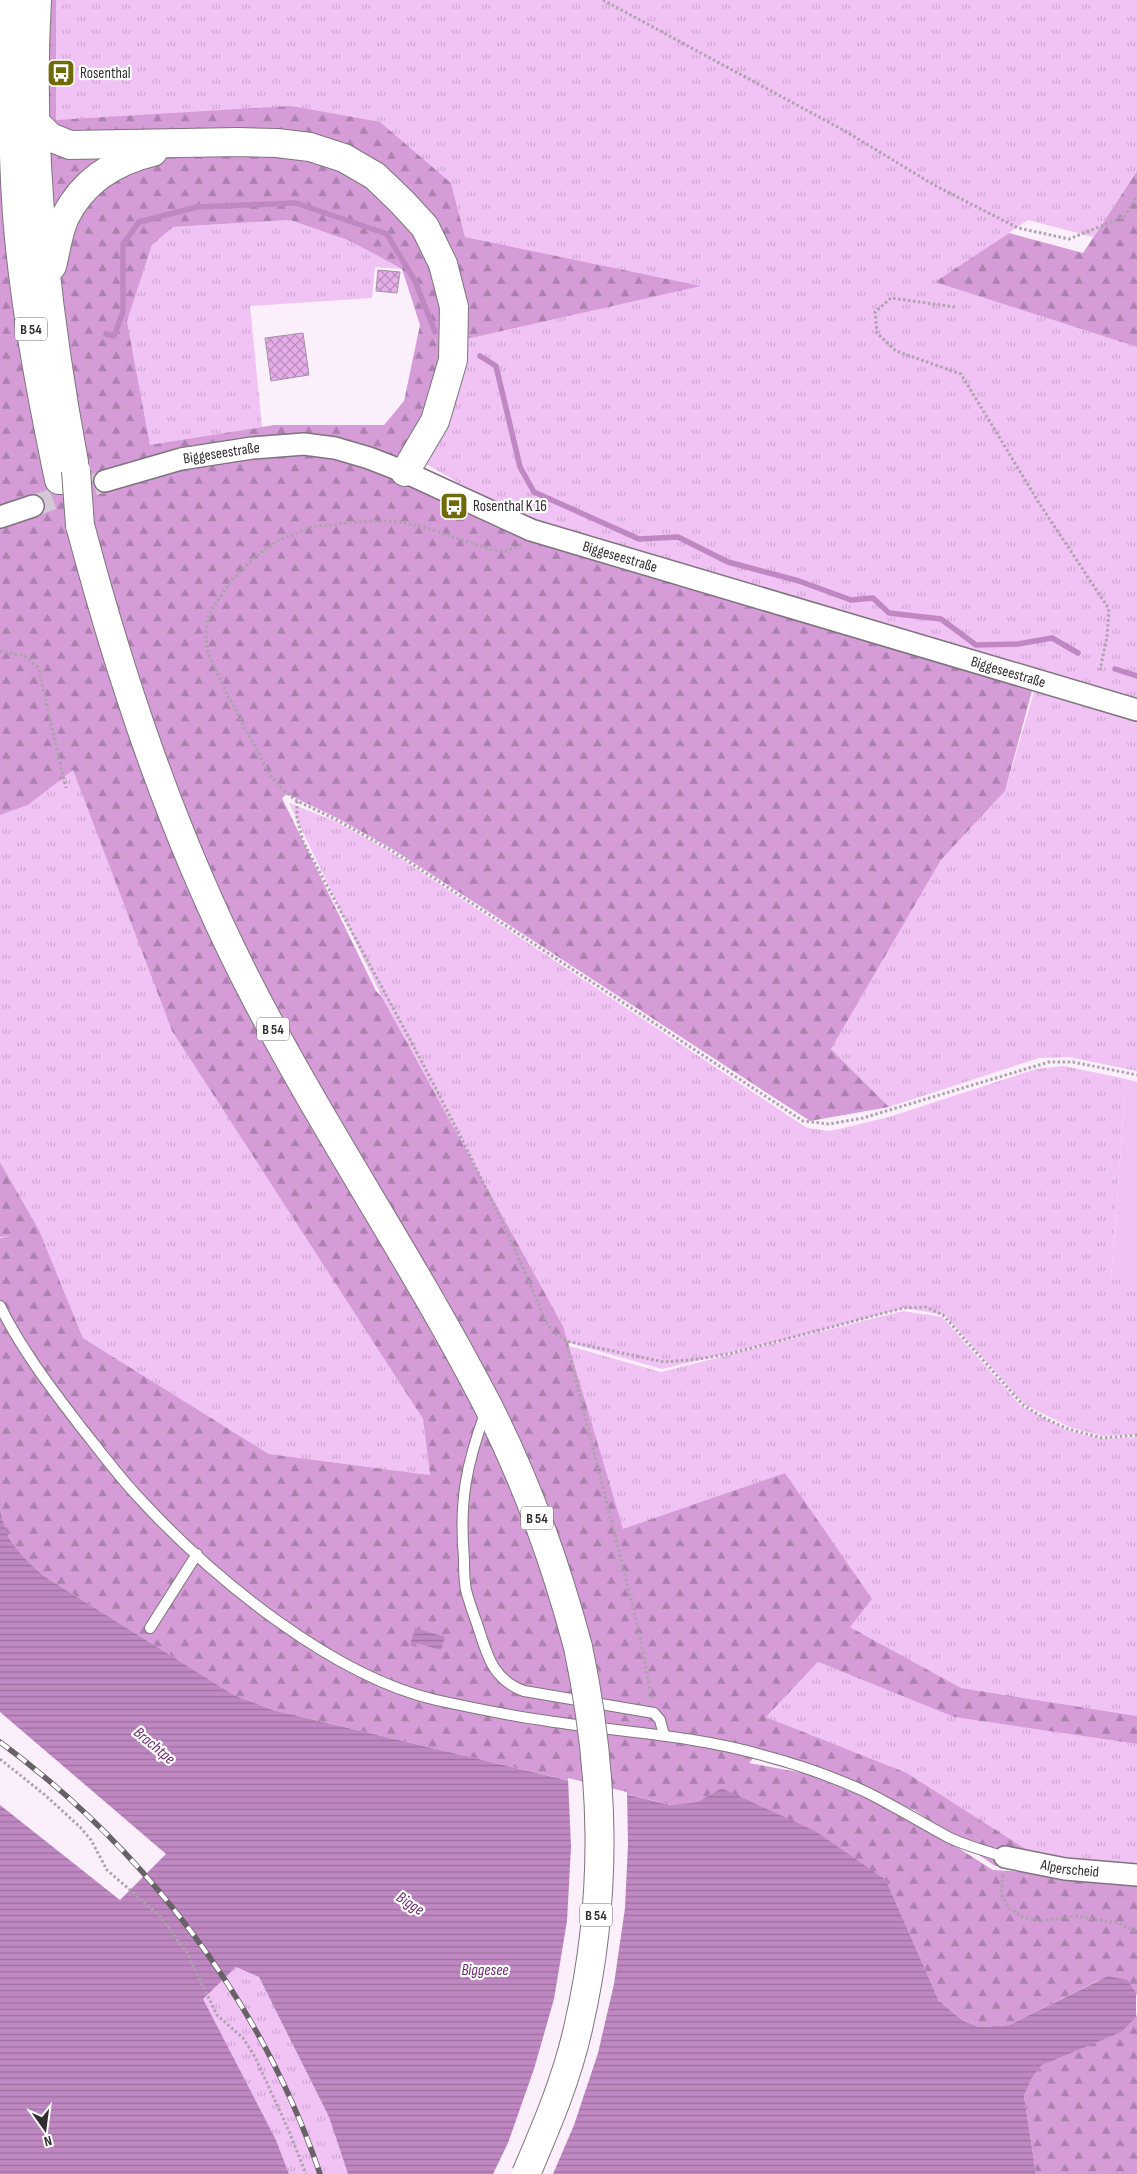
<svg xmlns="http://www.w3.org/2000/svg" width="1137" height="2174" viewBox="0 0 1137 2174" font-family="'Sofia Sans Condensed',sans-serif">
	<defs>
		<pattern id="grass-tufts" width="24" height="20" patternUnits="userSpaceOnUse" patternTransform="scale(1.25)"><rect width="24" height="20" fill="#f1c2f4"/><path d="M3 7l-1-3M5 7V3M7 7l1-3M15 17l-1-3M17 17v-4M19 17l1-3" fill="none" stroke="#cfa7d2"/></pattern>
		<pattern id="forest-firs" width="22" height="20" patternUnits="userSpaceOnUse" patternTransform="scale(1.25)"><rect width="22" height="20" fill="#d59cd8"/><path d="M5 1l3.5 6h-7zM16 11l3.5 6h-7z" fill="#ad80b0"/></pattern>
		<pattern id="water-rules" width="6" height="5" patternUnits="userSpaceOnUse" patternTransform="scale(1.25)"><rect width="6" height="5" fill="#bf88c2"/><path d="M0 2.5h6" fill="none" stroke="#9c709e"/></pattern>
		<pattern id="building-cross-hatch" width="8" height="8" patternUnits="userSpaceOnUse" patternTransform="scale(1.25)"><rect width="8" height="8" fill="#e6ade9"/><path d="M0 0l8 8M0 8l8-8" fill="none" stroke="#bb8dbd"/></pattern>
	</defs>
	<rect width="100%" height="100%" fill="#fceffc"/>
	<g fill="url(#grass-tufts)">
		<polygon points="56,0 1137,0 1137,171 1093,237 1028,220 936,282 1137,347 1137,698 899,629 508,512 423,462 463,340 699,286 465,237 451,183 55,120"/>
		<polygon points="290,220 350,241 402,269 375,267 372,298 250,306 262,427 150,446 127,321 152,245 173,227"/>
		<polygon points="1035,689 1137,720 1137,1071 1069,1057 1039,1058 889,1107 831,1049 941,860 1005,791"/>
		<polygon points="73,769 172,1031 423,1419 430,1475 269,1454 83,1338 39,1230 0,1162 0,815 28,805"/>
		<polygon points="289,803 333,820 394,854 807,1128 830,1131 852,1126 892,1116 1036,1069 1064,1066 1126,1079 1111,1279 1137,1279 1137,1434 1102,1436 1069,1427 1024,1404 945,1315 903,1308 800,1336 662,1369 567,1342 563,1326 382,997"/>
		<polygon points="903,1311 942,1317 1021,1406 1066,1430 1101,1439 1137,1437 1137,1716 961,1688 850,1627 785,1473 623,1530 569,1346 661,1372"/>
		<polygon points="818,1662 954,1717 1137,1744 1137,1872 1054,1867 907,1773 766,1717"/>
		<polygon points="236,1967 259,1977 329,2117 348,2174 289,2174 276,2140 202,1999"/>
	</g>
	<g fill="url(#forest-firs)" fill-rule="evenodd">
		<path d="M0 0H56V120L291 106 380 122 451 183 465 237 701 286 463 340 410 472 530 540 1033 687 1005 791 941 860 831 1049 889 1107 810 1121 394 850 337 818 287 794 282 798 376 991 382 997 563 1326 623 1529 785 1473 872 1599 850 1627 961 1688 1137 1716V1744L954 1717 818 1662 766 1717 907 1773 1054 1867 995 1866 914 1810 810 1766 754 1757 749 1763 809 1774 906 1815 993 1870 1134 1878 1137 1883V1996L1136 1993 1099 1980 1009 2025 979 2027 962 2020 939 2001 886 1880 721 1788 697 1802 672 1805 273 1710 234 1695 44 1576 18 1554 4 1528 0 1507V1238L9 1236 0 1237V1162L39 1230 83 1338 269 1454 430 1475 423 1419 172 1031 73 770 28 805 0 815ZM290 220 350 241 402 269 420 325 404 401 384 425H274L150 445 127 321 152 245 173 227Z"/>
		<polygon points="1137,171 1137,347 935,282 1009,233 1083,253"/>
		<polygon points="1137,2014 1137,2174 1036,2174 1024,2096 1032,2078 1042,2065 1136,2017"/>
	</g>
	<polygon fill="#f1c2f4" points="1126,1079 1137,1082 1137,1279 1111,1280"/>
	<g fill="url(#water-rules)">
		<path d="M0 1507C6 1543 18 1553 44 1576L234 1695 273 1710 671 1805 697 1802 721 1788 815 1831 886 1880 939 2001 962 2020 979 2027 1009 2025 1108 1976 1127 1980 1136 1993V2017L1121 2032 1042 2065 1032 2078 1024 2096 1036 2174H348L329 2117 259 1977 236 1967 203 1999 276 2140 289 2174H0V1805L120 1900 166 1854 0 1712Z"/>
		<polygon points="415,1628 445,1637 441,1650 417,1643 416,1647 410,1645"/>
	</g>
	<polygon fill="#fceffc" points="568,1778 627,1792 628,1844 625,1908 614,1984 598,2053 574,2125 553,2174 493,2174 508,2143 534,2069 554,1999 567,1921 571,1847"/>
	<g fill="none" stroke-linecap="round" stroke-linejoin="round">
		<g stroke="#bf88c2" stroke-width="5.5">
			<polyline points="106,334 114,336 123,312 123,244 139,222 197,207 296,203 387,234 415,281 435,332"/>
			<polyline points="480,356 496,366 520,467 534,492 639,539 678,537 728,562 799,581 851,600 873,598 889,613 941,619 976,645 1018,644 1052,638 1078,653"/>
			<polyline points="1115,669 1137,676"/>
		</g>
	</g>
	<g fill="url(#building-cross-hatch)" stroke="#a094a0">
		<polygon points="378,270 400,272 397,293 376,291"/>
		<polygon points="303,333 309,375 271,381 265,338"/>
	</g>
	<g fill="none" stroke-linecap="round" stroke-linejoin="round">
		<polyline stroke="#d3c8d3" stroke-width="21" stroke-dasharray="21 11" stroke-linecap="butt" points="33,506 105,481"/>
		<defs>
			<g id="lane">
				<path d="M0 1306C21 1349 51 1388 80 1426 100 1451 119 1477 141 1500 213 1578 332 1676 436 1700 473 1708 511 1716 548 1721 620 1732 692 1735 762 1755 797 1764 831 1776 864 1791 893 1805 920 1822 948 1837 966 1846 986 1851 1005 1857"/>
				<path d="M486 1411C466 1464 459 1502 464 1559 464 1569 464 1580 466 1590 469 1603 475 1617 479 1630 488 1658 494 1680 524 1691L654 1713 660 1720 664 1735"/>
				<polyline points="150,1628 197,1554"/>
			</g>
			<g id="street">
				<path id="s1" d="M105 481 181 459 252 448 304 444 335 448 369 458 405 472 531 530 1137 710"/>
				<polyline points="0,517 33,506"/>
				<path id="s2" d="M1005 1857 1065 1869 1137 1875"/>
			</g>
			<g id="primary">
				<path d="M14 0C12 72 12 144 17 215 24 305 41 393 59 480"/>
				<path d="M37 0C28 153 46 312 74 462"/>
				<polyline points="36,123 50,137 70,145 238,142 277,143 310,147 344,158 375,176 402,202 425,227 443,264 454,307 453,360 435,421 405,472"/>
				<path d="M52 266C56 251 58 232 65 217 83 181 115 161 153 152"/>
				<path d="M80 525C121 680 171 829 243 973 317 1120 411 1257 487 1404 526 1481 556 1564 578 1647"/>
			</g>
		</defs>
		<use href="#lane" stroke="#7e737e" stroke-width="12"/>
		<use href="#street" stroke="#7e737e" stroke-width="24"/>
		<use href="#primary" stroke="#7e737e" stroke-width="30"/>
		<g stroke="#ada3ad" stroke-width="3" stroke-dasharray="2.5 2.5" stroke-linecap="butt">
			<polyline points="603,0 845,131 934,185 1018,228 1069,239 1124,217 1137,196"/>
			<polyline points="955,307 891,298 875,312 877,333 896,351 961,374 1039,503 1109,609 1107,637 1100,670"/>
			<polyline points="521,545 506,551 492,550 421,526 393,521 365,521 311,527 279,540 255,557 232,580 214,606 208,618 206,634 207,650 228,696 270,775 282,789 297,801 335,819 394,852 803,1121 829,1124 863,1118 1049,1062 1073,1062 1137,1075"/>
			<polyline points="0,651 24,656 38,667 66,788"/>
			<path d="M297 801V818L303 841C387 999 478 1156 546 1322L553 1332 566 1341 664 1362 699 1359 733 1353 903 1308 926 1307 943 1315 1023 1405 1046 1419 1068 1429 1102 1438 1137 1435"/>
			<polyline points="566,1341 637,1623 652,1700"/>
			<polyline points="0,1759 45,1795 80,1827 91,1840 107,1870 160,1916 187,1953 217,2015 243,2038 255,2057 289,2131 306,2174"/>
			<polyline points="1003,1875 1001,1894 1009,1908 1023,1917 1041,1921 1076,1916 1119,1923 1137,1932"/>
		</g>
		<use href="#lane" stroke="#fff" stroke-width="10"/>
		<use href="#street" stroke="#fff" stroke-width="21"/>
		<use href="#primary" stroke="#fff" stroke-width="28"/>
		<defs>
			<path id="rail" d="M0 1742C145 1849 262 2002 320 2174"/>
		</defs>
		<use href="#rail" stroke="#686268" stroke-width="5.5"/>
		<use href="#rail" stroke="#fff" stroke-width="4" stroke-dasharray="11" stroke-linecap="butt"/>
		<defs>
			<g id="primary-bridge">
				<polyline points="76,471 80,525"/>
				<path d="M526 2174C547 2125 568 2076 579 2024 608 1896 605 1775 578 1647"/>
			</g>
		</defs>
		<use href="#primary-bridge" stroke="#7e737e" stroke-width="30" stroke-linecap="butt"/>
		<use href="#primary-bridge" stroke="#fff" stroke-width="28"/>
	</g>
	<defs>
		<symbol id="bus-square" viewBox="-11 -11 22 22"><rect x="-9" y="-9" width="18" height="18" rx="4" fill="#6f6b08" stroke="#fff"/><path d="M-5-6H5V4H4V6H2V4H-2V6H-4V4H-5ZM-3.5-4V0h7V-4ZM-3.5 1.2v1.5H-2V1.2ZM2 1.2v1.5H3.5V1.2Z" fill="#fff"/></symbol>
	</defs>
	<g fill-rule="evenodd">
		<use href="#bus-square" x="45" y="57" width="32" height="32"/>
		<use href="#bus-square" x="438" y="490" width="32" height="32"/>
	</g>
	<g text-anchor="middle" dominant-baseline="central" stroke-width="4.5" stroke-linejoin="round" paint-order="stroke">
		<g fill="#fff" stroke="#6f6c6f" stroke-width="1">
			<rect x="15" y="317.5" width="32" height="23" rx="4"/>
			<rect x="257" y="1017.5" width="32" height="23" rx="4"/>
			<rect x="521" y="1506.5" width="32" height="23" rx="4"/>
			<rect x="580" y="1903.5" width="32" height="23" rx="4"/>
		</g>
		<g font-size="14" font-weight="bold" fill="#312d31">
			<text x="31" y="329">B 54</text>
			<text x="273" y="1029">B 54</text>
			<text x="537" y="1518">B 54</text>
			<text x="596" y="1915">B 54</text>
		</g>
		<g font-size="15" fill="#312d31" stroke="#fff" text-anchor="start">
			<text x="80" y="73">Rosenthal</text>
			<text x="473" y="506">Rosenthal K 16</text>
		</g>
		<g font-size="15" fill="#312d31" stroke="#fff">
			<text stroke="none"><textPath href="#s1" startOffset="120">Biggeseestraße</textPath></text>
			<text stroke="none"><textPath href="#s1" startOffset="540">Biggeseestraße</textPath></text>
			<text stroke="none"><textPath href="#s1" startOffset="945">Biggeseestraße</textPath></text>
			<text stroke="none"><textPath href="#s2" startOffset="66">Alperscheid</textPath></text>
		</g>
		<g font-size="16" font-style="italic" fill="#6d2a72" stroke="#fff">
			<text transform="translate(154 1746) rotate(40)">Brachtpe</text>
			<text transform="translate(410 1904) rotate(33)">Bigge</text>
			<text x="485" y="1970">Biggesee</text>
		</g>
	</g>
	<g transform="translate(45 2129) rotate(166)" stroke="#ffffff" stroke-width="4" paint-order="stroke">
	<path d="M0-4L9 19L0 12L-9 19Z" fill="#312d31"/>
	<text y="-8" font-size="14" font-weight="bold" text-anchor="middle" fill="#312d31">N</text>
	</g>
</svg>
